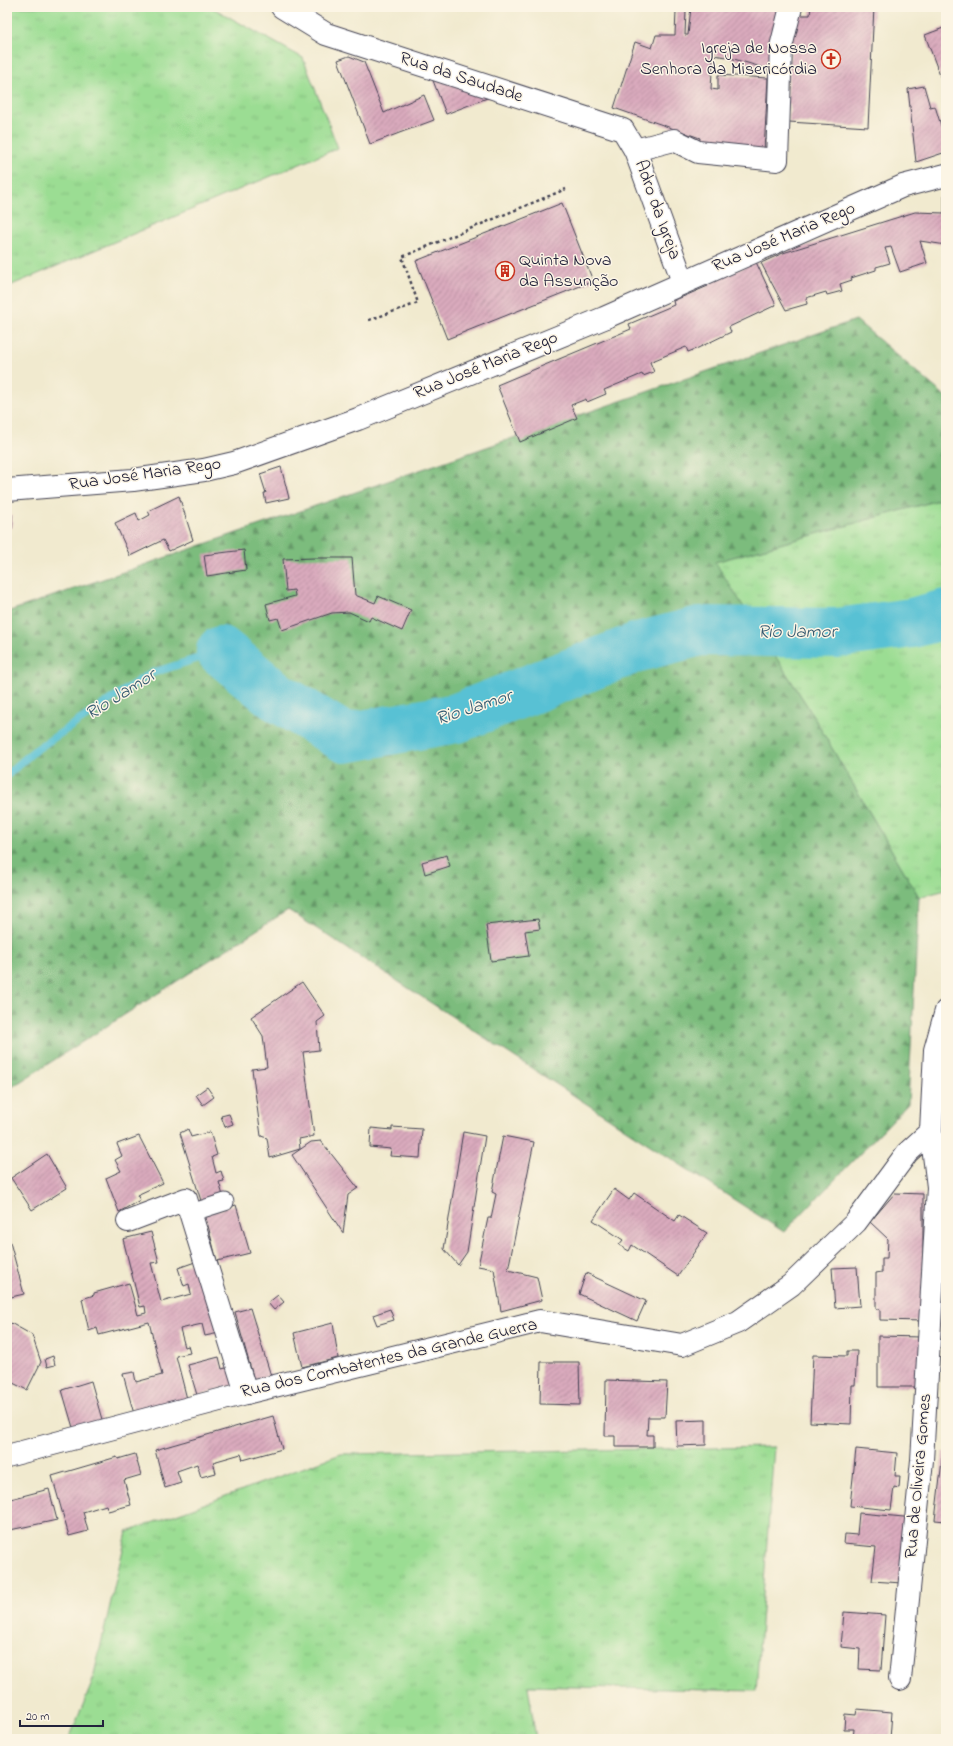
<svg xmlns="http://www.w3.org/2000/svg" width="953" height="1746" viewBox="0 0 953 1746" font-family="'Indie Flower',sans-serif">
	<defs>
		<pattern id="grass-tufts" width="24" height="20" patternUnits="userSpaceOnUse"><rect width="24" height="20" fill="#9bdd93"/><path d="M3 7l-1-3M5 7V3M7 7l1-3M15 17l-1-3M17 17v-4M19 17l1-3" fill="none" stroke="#85bd80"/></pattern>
		<pattern id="forest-firs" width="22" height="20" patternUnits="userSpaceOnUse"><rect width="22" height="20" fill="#7cbc7d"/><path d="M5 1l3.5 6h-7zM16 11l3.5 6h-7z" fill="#659868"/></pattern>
		<pattern id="building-hatch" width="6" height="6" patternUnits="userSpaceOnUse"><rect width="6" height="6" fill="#daaabd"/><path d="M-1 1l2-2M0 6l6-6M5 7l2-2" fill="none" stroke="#b08a9b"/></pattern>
	</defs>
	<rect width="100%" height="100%" fill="#fcf5e5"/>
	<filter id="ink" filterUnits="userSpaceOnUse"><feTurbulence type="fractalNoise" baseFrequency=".025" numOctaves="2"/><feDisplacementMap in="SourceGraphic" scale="8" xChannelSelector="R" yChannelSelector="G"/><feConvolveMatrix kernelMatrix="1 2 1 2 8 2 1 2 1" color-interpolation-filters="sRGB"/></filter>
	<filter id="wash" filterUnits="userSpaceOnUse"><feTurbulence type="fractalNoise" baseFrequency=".012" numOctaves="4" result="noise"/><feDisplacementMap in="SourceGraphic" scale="16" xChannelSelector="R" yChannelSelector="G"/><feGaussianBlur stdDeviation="0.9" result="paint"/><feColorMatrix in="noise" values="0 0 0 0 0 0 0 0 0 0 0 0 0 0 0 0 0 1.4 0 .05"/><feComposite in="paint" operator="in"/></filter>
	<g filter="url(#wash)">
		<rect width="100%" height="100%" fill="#f1eacf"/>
		<g fill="url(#grass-tufts)" stroke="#5e8067">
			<polygon points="7,7 211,7 303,58 338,148 7,287"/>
			<polygon points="946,498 946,890 919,897 806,704 714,562"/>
			<polygon points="774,1447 756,1691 528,1686 536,1739 69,1739 92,1683 127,1532 341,1454"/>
		</g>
		<polygon fill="url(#forest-firs)" stroke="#4f6f5c" points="856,320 946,397 946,498 715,562 806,704 919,897 908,1104 784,1232 288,910 12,1087 7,1094 7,612"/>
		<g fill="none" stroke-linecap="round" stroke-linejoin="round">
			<polyline stroke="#58c1d4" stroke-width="8" points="7,775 34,751 149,674 221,651"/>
			<polyline stroke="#58c1d4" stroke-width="50" points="221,651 276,696 345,738 457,718 638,647 700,631 837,633 912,623 946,614"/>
		</g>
		<g id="blocks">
			<g fill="url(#building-hatch)">
				<polygon points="691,7 781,7 768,69 727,57 713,55 711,89 718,90 718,75 768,78 764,151 699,144 700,138 614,108 635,42 652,48 656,35 675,35 676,11 686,11 685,35 688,35"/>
				<polygon points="811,7 874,7 868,127 789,122 790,104 787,103 793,15 810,15"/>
				<polygon points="946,27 946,92 925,35"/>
				<polygon points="349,56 364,62 384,113 424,95 434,120 370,144 338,60"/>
				<polygon points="432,78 495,95 446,114"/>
				<polygon points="924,86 930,107 935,106 946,142 946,152 916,162 908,89"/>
				<polygon points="944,195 946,195 946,245 920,241 927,263 900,272 891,247 885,248 890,263 876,267 876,270 851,278 852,280 840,284 842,291 827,295 826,292 806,298 807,304 786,310 761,263 783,253 915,212 944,213"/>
				<polygon points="562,203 593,281 447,339 416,261"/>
				<polygon points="756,262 776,305 729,327 731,332 698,348 688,352 686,347 650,362 654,372 643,376 642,374 604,390 606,394 587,402 586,399 571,405 577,418 520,442 497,385 631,329 629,324 674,305 673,301 708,286 707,284"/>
				<polygon points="281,467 289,498 266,503 264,493 266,493 260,474"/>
				<polygon points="179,496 193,540 169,551 163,540 130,556 115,523 136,513 139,521 150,515 148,511"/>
				<rect x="7" y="515" width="5" height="13"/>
				<polygon points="244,550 246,570 207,576 204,555"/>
				<polygon points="315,558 352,558 355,595 375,603 378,596 411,610 402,631 371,617 369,621 349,612 332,613 282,630 278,618 270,620 266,604 295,596 294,590 286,591 283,559"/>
				<polygon points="447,855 450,866 425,874 422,862"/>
				<polygon points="538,919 540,929 525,931 529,956 491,961 486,925"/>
				<polygon points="302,982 325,1016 317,1022 319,1050 303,1052 314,1136 299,1139 300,1149 270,1158 267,1138 261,1136 252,1069 267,1067 263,1036 251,1017"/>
				<polygon points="207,1087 214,1097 203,1105 196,1095"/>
				<polygon points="229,1114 233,1124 225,1127 221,1116"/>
				<polygon points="392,1127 422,1129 420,1158 390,1156 391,1149 370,1147 371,1128 392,1130"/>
				<polygon points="188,1129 191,1137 210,1132 217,1155 212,1157 216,1173 221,1171 224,1181 219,1182 224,1199 202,1204 180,1133"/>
				<polygon points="463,1132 485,1136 467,1252 458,1265 444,1249"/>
				<polygon points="139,1136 163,1183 137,1195 140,1200 119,1212 106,1178 121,1171 115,1160 122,1156 117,1144"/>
				<polygon points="503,1136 534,1142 508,1270 537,1277 542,1300 501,1311 494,1269 478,1266 488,1218 491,1218 496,1194 492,1192"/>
				<polygon points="321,1141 358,1188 348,1195 343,1233 292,1155 311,1142"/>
				<polygon points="47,1154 67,1188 32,1210 11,1178"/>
				<polygon points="614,1189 629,1200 634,1193 675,1221 679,1215 707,1233 678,1276 632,1245 629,1251 619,1245 623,1240 593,1220"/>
				<polygon points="895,1193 923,1194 923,1321 880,1320 880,1309 876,1309 876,1273 882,1272 882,1258 887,1258 888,1239 870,1222"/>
				<polygon points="236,1205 250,1253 217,1261 205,1214"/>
				<polygon points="7,1231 24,1294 7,1298"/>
				<polygon points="151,1232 159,1262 151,1263 161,1302 191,1294 189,1284 184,1286 178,1268 198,1261 219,1333 205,1336 202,1324 180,1329 185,1347 188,1346 190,1353 176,1356 187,1399 134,1414 123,1374 134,1372 136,1382 162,1375 149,1322 99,1335 97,1328 89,1331 82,1299 94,1295 94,1293 129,1283 138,1315 146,1313 145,1306 140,1307 123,1239"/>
				<polygon points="857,1267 860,1306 835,1308 832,1268"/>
				<polygon points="586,1273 646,1301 637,1321 579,1294"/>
				<polygon points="278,1295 284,1302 274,1310 268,1303"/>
				<polygon points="250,1308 271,1376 254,1380 235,1312"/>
				<polygon points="390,1309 394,1320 377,1325 373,1315"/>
				<polygon points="7,1321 32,1335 41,1362 27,1390 7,1380 7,1372 9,1367 7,1366"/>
				<polygon points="333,1323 338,1358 302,1367 294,1333"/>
				<polygon points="878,1336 921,1337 921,1387 878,1387"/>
				<polygon points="847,1351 857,1351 855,1385 852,1385 851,1424 810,1422 813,1355 847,1356"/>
				<polygon points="53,1356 55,1365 47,1367 45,1359"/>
				<polygon points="219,1357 222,1369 230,1367 235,1385 197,1395 188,1365"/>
				<polygon points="541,1362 579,1362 580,1405 540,1404"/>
				<polygon points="606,1380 667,1382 665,1417 648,1417 647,1435 653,1435 653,1447 615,1447 615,1436 605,1436"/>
				<polygon points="91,1381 103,1423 74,1431 62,1390"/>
				<polygon points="273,1416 282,1449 243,1460 241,1454 213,1462 216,1473 201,1477 197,1464 177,1471 181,1483 165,1488 155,1450"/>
				<polygon points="706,1420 706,1445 677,1446 676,1421"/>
				<polygon points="856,1449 897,1453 895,1476 900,1476 899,1488 894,1487 891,1510 850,1506"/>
				<polygon points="943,1452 946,1452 946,1521 935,1520"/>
				<polygon points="135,1454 141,1475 124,1480 131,1505 108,1511 106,1505 83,1512 88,1531 69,1536 52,1476 117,1457 118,1459"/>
				<polygon points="49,1489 57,1520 10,1530 7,1518 7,1500"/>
				<polygon points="859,1513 915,1518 902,1583 872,1581 876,1547 844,1544 845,1534 857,1535"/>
				<polygon points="844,1612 885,1615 881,1670 859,1669 860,1649 841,1647"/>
				<polygon points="857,1709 892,1712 890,1739 853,1739 854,1729 844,1729 845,1714 856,1715"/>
			</g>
		</g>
	</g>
	<g filter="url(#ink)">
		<use href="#blocks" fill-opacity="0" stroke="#414051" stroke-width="1"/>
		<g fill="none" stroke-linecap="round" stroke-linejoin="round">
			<defs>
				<polyline id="pedestrian" points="190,1213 225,1202"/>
				<g id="minor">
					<polyline points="282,7 326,34 623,130 635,150"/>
					<polyline points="683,282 635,150 674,140 698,152 777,160 781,47 791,7"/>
					<polyline points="128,1221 186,1199 246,1393"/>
					<polyline points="7,1456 246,1393 540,1321 682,1345 738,1322 791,1285 856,1222 907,1153 931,1131"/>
					<polyline points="900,1679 922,1460 938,1187 931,1131 935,1050 946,1011"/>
				</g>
				<polyline id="primary" points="7,490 133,480 204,470 234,463 358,419 604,318 903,186 946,175"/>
			</defs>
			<use href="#pedestrian" stroke="#414051" stroke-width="19"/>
			<use href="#minor" stroke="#414051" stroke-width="24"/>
			<use href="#primary" stroke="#414051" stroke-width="24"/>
			<polyline stroke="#414051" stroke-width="2.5" stroke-dasharray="3 3" stroke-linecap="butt" points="369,320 418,303 402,257 566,189"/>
			<use href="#pedestrian" stroke="#fff" stroke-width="17"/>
			<use href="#minor" stroke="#fff" stroke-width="22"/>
			<use href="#primary" stroke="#fff" stroke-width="22"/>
		</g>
	</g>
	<defs>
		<symbol id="church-ring" viewBox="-11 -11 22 22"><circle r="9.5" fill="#fcf5e5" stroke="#c8321e" stroke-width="1.5"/><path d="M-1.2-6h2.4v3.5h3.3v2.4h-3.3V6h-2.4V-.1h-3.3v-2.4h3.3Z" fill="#c8321e"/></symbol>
		<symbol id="building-ring" viewBox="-11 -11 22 22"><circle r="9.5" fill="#fcf5e5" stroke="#c8321e" stroke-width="1.5"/><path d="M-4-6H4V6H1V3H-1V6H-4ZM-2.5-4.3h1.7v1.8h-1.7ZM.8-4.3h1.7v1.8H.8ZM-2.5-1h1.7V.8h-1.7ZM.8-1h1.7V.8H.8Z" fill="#c8321e"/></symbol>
	</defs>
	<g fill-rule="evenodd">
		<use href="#church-ring" x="820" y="48" width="22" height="22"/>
		<use href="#building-ring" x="494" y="260" width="22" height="22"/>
	</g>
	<g text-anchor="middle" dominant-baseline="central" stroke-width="3" stroke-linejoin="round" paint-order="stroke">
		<g font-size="18" fill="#22223b" stroke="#fcf5e5" text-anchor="end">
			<text x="817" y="49">Igreja de Nossa<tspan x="817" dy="21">Senhora da Misericórdia</tspan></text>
			<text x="519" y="261" text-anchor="start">Quinta Nova<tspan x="519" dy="21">da Assunção</tspan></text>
		</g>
		<g font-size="18" fill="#22223b" stroke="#fcf5e5">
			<text transform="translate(461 78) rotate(18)">Rua da Saudade</text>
			<text transform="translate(657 210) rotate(70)">Adro da Igreja</text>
			<text transform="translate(784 238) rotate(-23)">Rua José Maria Rego</text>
			<text transform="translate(486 366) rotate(-22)">Rua José Maria Rego</text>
			<text transform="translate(145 475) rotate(-8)">Rua José Maria Rego</text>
			<text transform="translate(389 1359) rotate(-13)">Rua dos Combatentes da Grande Guerra</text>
			<text transform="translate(919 1476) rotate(-85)">Rua de Oliveira Gomes</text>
		</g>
		<g font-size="19" font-style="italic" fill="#355a71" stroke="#fcf5e5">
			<text x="797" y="632">Rio Jamor</text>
			<text transform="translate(121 695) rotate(-32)">Rio Jamor</text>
			<text transform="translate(474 708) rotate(-18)">Rio Jamor</text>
		</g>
	</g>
	<rect width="953" height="1746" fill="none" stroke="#fcf5e5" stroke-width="24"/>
	<path d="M20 1720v6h83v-6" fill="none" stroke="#22223b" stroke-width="2"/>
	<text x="26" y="1720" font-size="12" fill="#22223b" stroke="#fcf5e5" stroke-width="3" paint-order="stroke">20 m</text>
</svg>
